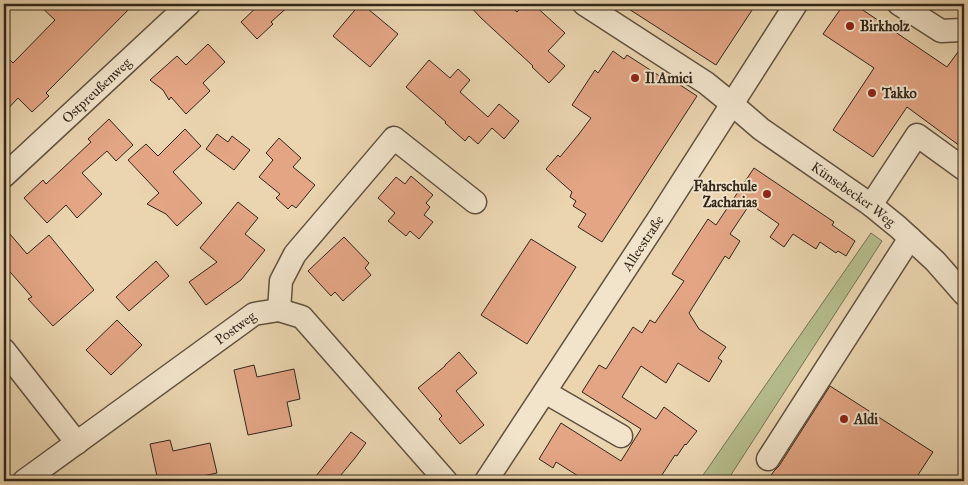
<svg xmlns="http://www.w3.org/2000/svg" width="968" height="485" viewBox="0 0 968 485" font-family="'IM FELL Great Primer',serif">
	<rect width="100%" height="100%" fill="#ead5af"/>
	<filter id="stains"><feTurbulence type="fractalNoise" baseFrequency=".004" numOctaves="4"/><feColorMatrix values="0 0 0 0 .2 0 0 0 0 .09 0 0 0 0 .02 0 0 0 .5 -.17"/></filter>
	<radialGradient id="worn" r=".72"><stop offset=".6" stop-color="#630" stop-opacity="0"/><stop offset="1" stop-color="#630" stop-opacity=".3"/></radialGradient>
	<polygon fill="#b5bd8c" stroke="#747254" points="871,233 882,241 727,481 699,481"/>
	<g fill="#e3a584" stroke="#32261b">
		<polygon points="38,4 134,4 46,93 49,96 32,112 18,98 4,113 4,54 13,63 55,20"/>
		<polygon points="260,4 291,4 271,22 273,24 257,39 241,22"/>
		<polygon points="360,4 362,4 398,34 370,67 333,36"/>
		<polygon points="468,4 508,4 517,12 525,4 533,4 565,33 548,51 565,66 549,83 532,67 533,66 481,18"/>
		<polygon points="621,4 756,4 716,65"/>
		<polygon points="844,4 854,4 947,67 963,45 964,45 964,149 907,107 873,157 833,130 874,68 823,34"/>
		<polygon points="208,44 225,62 203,83 210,91 186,114 171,97 169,100 163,90 150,80 177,56 186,65"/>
		<polygon points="613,51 624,59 627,55 672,84 674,81 697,96 602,242 578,227 586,214 573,206 576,201 570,197 572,192 546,169 558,155 560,157 579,134 591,118 572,105 595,70 598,73"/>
		<polygon points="429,60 450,78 458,69 470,80 460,92 488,117 499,104 519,121 504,139 492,128 478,144 469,136 465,141 445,123 446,122 406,87"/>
		<polygon points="109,119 133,145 116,161 107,151 82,173 102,194 77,218 66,205 47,223 24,198 43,180 46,184 91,142 88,139"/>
		<polygon points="185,129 201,146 173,172 202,203 177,226 166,214 147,204 159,193 128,160 146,144 158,156"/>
		<polygon points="217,134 228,142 232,136 250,150 234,170 206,149"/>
		<polygon points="279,138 301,158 293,167 315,185 296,208 292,205 288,209 276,198 280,194 259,177 273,160 266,153"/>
		<polygon points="754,168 834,222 832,225 855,241 846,256 838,251 836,253 820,242 816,249 793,234 784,247 770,237 779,224 750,204 730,234 740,241 729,259 725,256 689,313 699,329 726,347 718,358 722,361 709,382 678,363 666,383 641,366 622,397 656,419 664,407 697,431 686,445 685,444 677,456 675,455 658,481 586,481 556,462 553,468 539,459 561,423 621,461 641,429 582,392 599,365 606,369 633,327 642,333 650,320 655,323 684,281 672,274 708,219 716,225"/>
		<polygon points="411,176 433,195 426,203 430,207 424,215 433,222 419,239 410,231 406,236 388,221 395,213 378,198 396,177 405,184"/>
		<polygon points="238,202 258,218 245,234 265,250 241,280 206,305 189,282 217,262 200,248"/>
		<polygon points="4,227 27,254 49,235 94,290 53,326 28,299 32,297 4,265"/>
		<polygon points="344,237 369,263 365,268 371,275 343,301 335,292 331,296 308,271"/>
		<polygon points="531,239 576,267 527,344 481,315"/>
		<polygon points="156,261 169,276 129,311 116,297"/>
		<polygon points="117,320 142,345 111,375 86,350"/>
		<polygon points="459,352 477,373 456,391 484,425 460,444 439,419 442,416 418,388 445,366 445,365"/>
		<polygon points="254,365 257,377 294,369 300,399 287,402 292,426 248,435 234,370"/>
		<polygon points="830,386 933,452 914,481 767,481 774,471 779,466"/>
		<polygon points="351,432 366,443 355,458 336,481 312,481"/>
		<polygon points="170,440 173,451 210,443 217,473 203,476 204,481 158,481 150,444"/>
	</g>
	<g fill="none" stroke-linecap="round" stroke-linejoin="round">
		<defs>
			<g id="minor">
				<path id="s1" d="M584 4 706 83 732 104 761 129 871 205 898 227 935 261 964 294"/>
				<polyline points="899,4 941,31 961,30 964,32"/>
				<path id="s2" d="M4 176 189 4"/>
				<polyline points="871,205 917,135 964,169"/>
				<polyline points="279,310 281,281 295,254 394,138 475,202"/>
				<polyline points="4,350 77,443"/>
				<polyline points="545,392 621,436"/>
				<polyline points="768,459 910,238"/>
				<path id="s3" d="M24 481 254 314 279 310 302 317 446 481"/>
				<path id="s4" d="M486 481 659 218 796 4"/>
			</g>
		</defs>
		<use href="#minor" stroke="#605240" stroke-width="25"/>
		<use href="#minor" stroke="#f1e4cb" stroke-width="22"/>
	</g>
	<g fill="#8f2418" stroke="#f1e4cb" stroke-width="2">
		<circle cx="850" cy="26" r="5"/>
		<circle cx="635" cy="78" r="5"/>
		<circle cx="872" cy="93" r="5"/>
		<circle cx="767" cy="194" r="5"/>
		<circle cx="844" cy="419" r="5"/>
	</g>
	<g text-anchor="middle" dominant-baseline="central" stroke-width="4" stroke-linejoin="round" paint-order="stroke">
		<g font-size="14" font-weight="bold" fill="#32261b" stroke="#f1e4cb" text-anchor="start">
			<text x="860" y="26">Birkholz</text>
			<text x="645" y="78">Il Amici</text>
			<text x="882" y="93">Takko</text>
			<text x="757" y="186" text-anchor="end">Fahrschule<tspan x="757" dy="16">Zacharias</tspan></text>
			<text x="854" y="419">Aldi</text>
		</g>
		<g font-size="14" fill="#32261b" stroke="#f1e4cb">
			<text stroke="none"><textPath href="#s2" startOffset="126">Ostpreußenweg</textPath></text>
			<text stroke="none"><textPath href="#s1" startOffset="330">Künsebecker Weg</textPath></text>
			<text stroke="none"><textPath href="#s4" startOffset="285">Alleestraße</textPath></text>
			<text stroke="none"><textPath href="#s3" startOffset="261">Postweg</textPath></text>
		</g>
	</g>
	<rect width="968" height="485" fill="none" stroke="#ead5af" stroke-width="20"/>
	<rect x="5" y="5" width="958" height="475" fill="none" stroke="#32261b" stroke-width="2.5"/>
	<rect x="10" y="10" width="948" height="465" fill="none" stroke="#32261b"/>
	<rect width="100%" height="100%" filter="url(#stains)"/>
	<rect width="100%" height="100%" fill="url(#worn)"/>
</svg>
